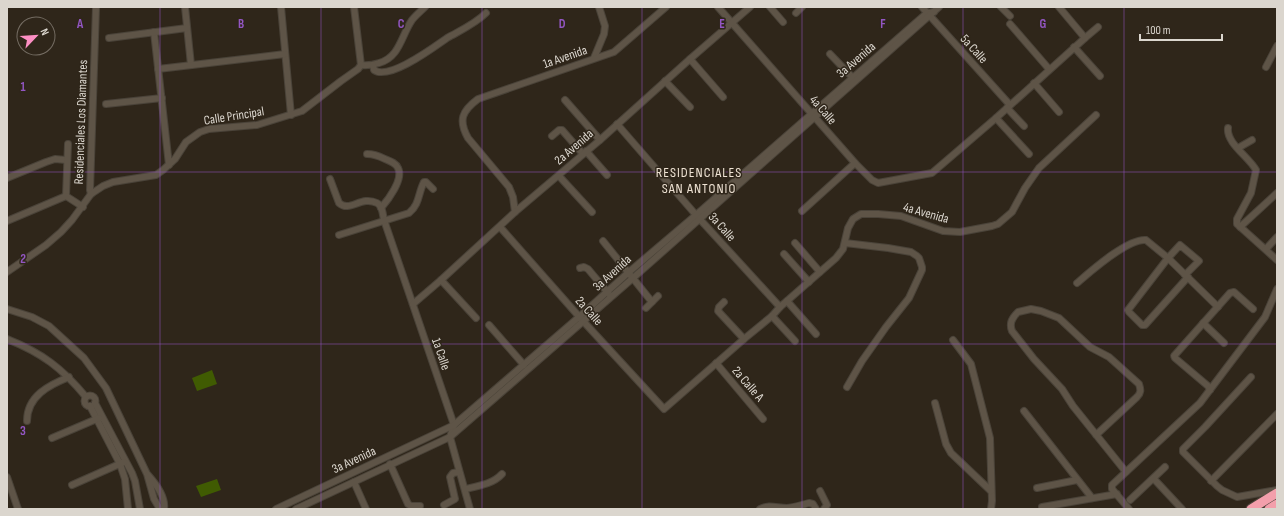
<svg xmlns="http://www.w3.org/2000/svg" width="1284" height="516" viewBox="0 0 1284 516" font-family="'Sofia Sans Condensed',sans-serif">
	<rect width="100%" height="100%" fill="#2f261a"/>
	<g fill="#405b02">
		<polygon points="212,370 217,384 197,391 192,378"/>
		<polygon points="217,479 221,490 201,497 196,486"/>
	</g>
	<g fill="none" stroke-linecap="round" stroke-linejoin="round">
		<defs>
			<g id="minor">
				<polyline points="185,7 191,65"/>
				<polyline points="281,7 291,115"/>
				<polyline points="354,7 361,65"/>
				<polyline points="718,7 855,163 872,180 878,183 932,173 996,118 1085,38 1098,27"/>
				<polyline points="770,7 783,22"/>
				<polyline points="922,7 1010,105"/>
				<polyline points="1001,7 1010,16"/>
				<polyline points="1059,7 1085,38"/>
				<polyline points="796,13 802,7"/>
				<polyline points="1010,24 1049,69"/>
				<polyline points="154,32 169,165"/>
				<polyline points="109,38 187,28"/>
				<polyline points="1074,47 1100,76"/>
				<polyline points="830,54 852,77"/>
				<polyline points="594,58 604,34 605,26 599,7"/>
				<polyline points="690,59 723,97"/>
				<path d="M361 65C368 66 373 65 379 63 400 57 401 36 412 20 416 15 421 11 425 7"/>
				<path d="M373 65 374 70C389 81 434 47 447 38 461 30 475 24 486 13"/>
				<polyline points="1266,67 1277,46"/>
				<polyline points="158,69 285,54"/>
				<polyline points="665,81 690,107"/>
				<polyline points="1034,83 1059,112"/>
				<polyline points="565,100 600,140"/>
				<polyline points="106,104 162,98"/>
				<polyline points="1007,108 1024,126"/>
				<polyline points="996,118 1029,154"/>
				<polyline points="617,124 696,215 780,307"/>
				<path d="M1228 128C1226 143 1249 157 1256 170L1251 193 1237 219V224L1277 260"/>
				<polyline points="552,136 559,130 562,130 583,154"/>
				<polyline points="1238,148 1252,140"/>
				<polyline points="586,151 607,175"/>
				<path d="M367 154C373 154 379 156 385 159 390 161 396 163 398 168 404 179 388 200 381 208"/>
				<polyline points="559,176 592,212"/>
				<polyline points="7,178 46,162 55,159 66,160"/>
				<path d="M330 179 339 203C350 213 361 195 377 203 379 204 380 205 381 208 383 211 383 216 384 220L454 425 450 437 470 509"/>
				<polyline points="91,194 90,190 96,7"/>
				<polyline points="66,196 68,144"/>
				<polyline points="802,211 855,163"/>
				<path d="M515 212 513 197 509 187 468 138C458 120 462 111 478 99L614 52 666 7"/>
				<polyline points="7,221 66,196 83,207"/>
				<polyline points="500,227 583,321 664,409 744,339 772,316 780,307 836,258 843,249 848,228 853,219 861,214 878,214 901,216 943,231 960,232 992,226 998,224 1012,212 1025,188 1039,168 1096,115"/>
				<polyline points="1240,227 1277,193"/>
				<path d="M339 235 409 213C420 204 418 193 424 182H426L433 189"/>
				<polyline points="603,241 652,302"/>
				<polyline points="795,243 820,272"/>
				<polyline points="845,243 888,248 911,252 917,256 919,258 922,267 922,270 909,298 886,327 862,361 847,387"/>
				<polyline points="1266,249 1277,237"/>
				<polyline points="784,254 809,282"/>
				<polyline points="580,268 584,267 588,269 609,294"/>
				<polyline points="7,272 46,245 61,232 72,220 91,194 103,186 113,182 156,175 163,170 175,159 186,142 200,132 209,129 257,125 302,111 341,81 358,69 361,65"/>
				<polyline points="1185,275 1199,261 1180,245 1168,258 1128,310 1129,312 1142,325 1145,325 1188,277"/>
				<polyline points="441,280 476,318"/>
				<path d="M1077 283C1091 271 1128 238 1146 240L1168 258 1218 307"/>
				<polyline points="787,301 816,334"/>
				<polyline points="724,302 719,307 718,311 744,339"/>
				<polyline points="413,304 441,280 515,212 600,140 690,59 750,7"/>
				<polyline points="646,308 658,296"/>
				<polyline points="7,309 32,317 49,326 84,358 106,388 147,474 154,499 160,509"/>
				<polyline points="772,316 795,341"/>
				<polyline points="1203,323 1224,343"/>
				<polyline points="489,325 524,365"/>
				<path d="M7 339C42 353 62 368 86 397"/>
				<polyline points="953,340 971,364 990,438 992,501 991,509"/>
				<polyline points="716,363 763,419"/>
				<polyline points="1251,377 1205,427 1183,449 1183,452 1217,486 1222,490 1237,497 1277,490"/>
				<polyline points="1210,390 1208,386 1175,358 1174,356 1230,293 1234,292 1253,309"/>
				<circle cx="90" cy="401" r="5.5"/>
				<polyline points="95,403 132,473 135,481 140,509"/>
				<polyline points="935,403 946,444 951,453 991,491"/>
				<polyline points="90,406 120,464 125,479 128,509"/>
				<polyline points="1024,411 1092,498"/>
				<path d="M27 421C27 396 49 385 69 377"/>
				<path d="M1096 435 1137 397C1141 393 1141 390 1139 384L1109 357 1090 347 1059 318 1041 311 1031 309 1018 312C1012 318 1009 323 1012 331L1034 359 1062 389 1073 406 1126 472"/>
				<polyline points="52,438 99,418"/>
				<polyline points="390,464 408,504 411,506 420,506"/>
				<path d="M148 475C156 484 166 497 164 509"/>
				<polyline points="7,477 18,509"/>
				<polyline points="1154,479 1182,509"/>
				<polyline points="1211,481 1277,414"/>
				<polyline points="354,482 366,509"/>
				<polyline points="72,485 124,462"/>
				<polyline points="1037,488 1077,480"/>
				<path d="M465 489C478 486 493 484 502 474"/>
				<polyline points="820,491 827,505 824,509"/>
				<polyline points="1130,500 1165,467"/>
				<polyline points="444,505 455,499 450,477 453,473 459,472"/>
				<polyline points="1042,507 1117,494"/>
				<polyline points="276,509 454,425 579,317 629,272 696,215 927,13 934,12"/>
				<polyline points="296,509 450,437 633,278 939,7"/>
				<path d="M760 509C769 504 777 508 787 508 795 507 802 505 809 503L813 504 816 509"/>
				<polyline points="1129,509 1112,489 1112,485 1200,403 1265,317 1277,289"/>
			</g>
			<g id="highway">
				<polyline points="1251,509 1277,493"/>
				<polyline points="1269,509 1277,504"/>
			</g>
		</defs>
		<use href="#minor" stroke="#4a4339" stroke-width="8"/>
		<use href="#highway" stroke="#4a4339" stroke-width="11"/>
		<use href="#minor" stroke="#5e5447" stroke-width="6"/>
		<use href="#highway" stroke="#f39fab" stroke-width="9"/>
	</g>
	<path fill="none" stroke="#9356c3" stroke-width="1" stroke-opacity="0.55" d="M160 7V509M321 7V509M482 7V509M642 7V509M802 7V509M963 7V509M1124 7V509M7 172H1277M7 344H1277"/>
	<g text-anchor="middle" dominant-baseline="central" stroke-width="3" stroke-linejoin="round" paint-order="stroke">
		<g font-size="13" fill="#dbd6ce" stroke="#2f261a">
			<text transform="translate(974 49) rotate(48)">5a Calle</text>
			<text transform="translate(565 57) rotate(-19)">1a Avenida</text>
			<text transform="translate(856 60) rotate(-41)">3a Avenida</text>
			<text transform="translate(823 110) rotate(49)">4a Calle</text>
			<text transform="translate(234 116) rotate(-9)">Calle Principal</text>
			<text transform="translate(81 122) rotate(-88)">Residenciales Los Diamantes</text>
			<text transform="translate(574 147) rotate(-41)">2a Avenida</text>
			<text transform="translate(926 213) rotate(16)">4a Avenida</text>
			<text transform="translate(722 227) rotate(48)">3a Calle</text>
			<text transform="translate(612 273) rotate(-42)">3a Avenida</text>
			<text transform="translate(589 311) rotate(48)">2a Calle</text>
			<text transform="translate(441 354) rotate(71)">1a Calle</text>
			<text transform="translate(748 384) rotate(49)">2a Calle A</text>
			<text transform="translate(354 460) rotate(-25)">3a Avenida</text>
		</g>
		<g font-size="14" letter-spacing="1" fill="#eee2d3" stroke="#2f261a">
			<text x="699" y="172">RESIDENCIALES<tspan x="699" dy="16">SAN ANTONIO</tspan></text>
		</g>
	</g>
	<g font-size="13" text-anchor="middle" font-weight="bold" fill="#9356c3" stroke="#2f261a" stroke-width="3" stroke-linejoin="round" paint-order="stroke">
		<text x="80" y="28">A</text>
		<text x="241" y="28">B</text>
		<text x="401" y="28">C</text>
		<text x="562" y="28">D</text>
		<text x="722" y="28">E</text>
		<text x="883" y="28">F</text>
		<text x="1043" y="28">G</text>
		<text x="23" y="91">1</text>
		<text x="23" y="263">2</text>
		<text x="23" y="435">3</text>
	</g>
	<rect width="1284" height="516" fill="none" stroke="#dbd6ce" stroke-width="16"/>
	<g transform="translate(36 36) rotate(65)"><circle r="19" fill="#2f261a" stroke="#746c62"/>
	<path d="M0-3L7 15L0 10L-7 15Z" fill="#fc8fc3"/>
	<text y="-6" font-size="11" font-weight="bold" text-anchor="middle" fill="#dbd6ce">N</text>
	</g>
	<path d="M1140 34v6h82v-6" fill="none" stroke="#dbd6ce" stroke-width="2"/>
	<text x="1146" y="34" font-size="12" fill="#dbd6ce" stroke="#2f261a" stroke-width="3" paint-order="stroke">100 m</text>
</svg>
